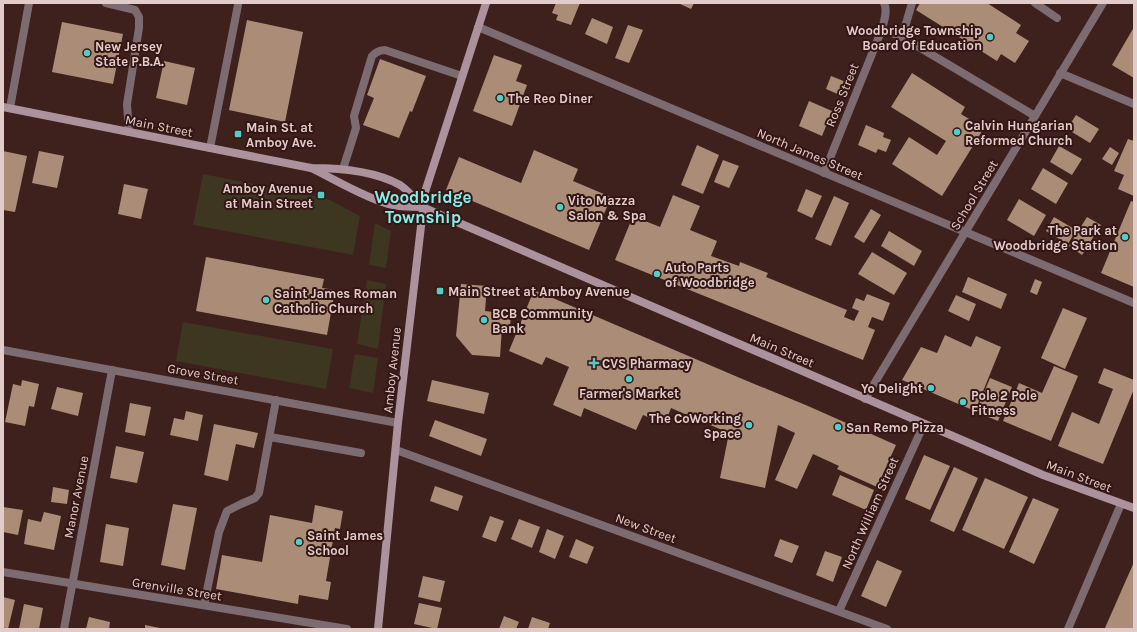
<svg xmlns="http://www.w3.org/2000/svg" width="1137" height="632" viewBox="0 0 1137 632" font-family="Karla,sans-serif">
	<rect width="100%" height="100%" fill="#3e201d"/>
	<g fill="#3d3621">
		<polygon points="203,174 328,199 360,216 353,255 193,225"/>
		<polygon points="375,223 391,231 386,268 369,265"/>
		<polygon points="367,280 386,284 378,349 357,344"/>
		<polygon points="183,322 333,349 326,389 176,361"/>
		<polygon points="355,354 378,358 373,393 349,388"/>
	</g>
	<g fill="#ab8d77">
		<polygon points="556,3 580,3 571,25 556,20 558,15 552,13"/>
		<polygon points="678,3 694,3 691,9"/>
		<polygon points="920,3 987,3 1021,25 1016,33 1029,41 1015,63 1001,54 997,61 916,10"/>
		<polygon points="592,18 613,27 607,44 585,34"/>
		<polygon points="247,20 303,32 285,122 229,110"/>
		<polygon points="62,22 123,34 113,84 52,72"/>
		<polygon points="628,25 643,30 629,63 615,58"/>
		<polygon points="1134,27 1134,78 1112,65"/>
		<polygon points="494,55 522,65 516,81 527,85 512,126 473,111"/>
		<polygon points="380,59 426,76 412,112 410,111 399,138 363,125 374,98 367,95"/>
		<polygon points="164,61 195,68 187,105 156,98"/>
		<polygon points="912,73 965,107 961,114 984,128 942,196 892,164 909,137 937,155 946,141 891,107"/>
		<polygon points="831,76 846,82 840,95 826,89"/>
		<polygon points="809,101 832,111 822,136 799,126"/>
		<polygon points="1076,115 1099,129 1090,143 1067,129"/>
		<polygon points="866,125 884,133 883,137 891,140 886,152 878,149 876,153 858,145"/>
		<polygon points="1128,139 1134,141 1134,196 1118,189 1124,175 1114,171"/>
		<polygon points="697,145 719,155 703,194 681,185"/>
		<polygon points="1059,146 1082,159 1072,175 1050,162"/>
		<polygon points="1110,147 1119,153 1112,165 1102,159"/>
		<polygon points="534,150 578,169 573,181 611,197 589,250 446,190 459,157 521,183"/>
		<polygon points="3,151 27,156 15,212 3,210"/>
		<polygon points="39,151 64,156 57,188 32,183"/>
		<polygon points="723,160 739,166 729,188 714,182"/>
		<polygon points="1043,168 1068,183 1056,204 1031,189"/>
		<polygon points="124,184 148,189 141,219 118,214"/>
		<polygon points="806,189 822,196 812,218 797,211"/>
		<polygon points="673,195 700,206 690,230 717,241 711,256 739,266 740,262 768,273 766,277 847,310 844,317 854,321 859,311 852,308 856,298 864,301 867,294 890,303 883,321 872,317 868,327 875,330 863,360 615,260 633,216 660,227"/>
		<polygon points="834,196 849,203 831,246 815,239"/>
		<polygon points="1019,199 1046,215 1034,236 1007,220"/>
		<polygon points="1131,201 1134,202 1134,287 1101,273"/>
		<polygon points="871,209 881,215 864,243 854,237"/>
		<polygon points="1054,217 1076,230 1068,244 1046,231"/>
		<polygon points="1087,217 1101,225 1082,255 1069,246"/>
		<polygon points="889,231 922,251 914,266 881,246"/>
		<polygon points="872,252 907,273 894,295 858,274"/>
		<polygon points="206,257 324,279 322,288 335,290 327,335 196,311"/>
		<polygon points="968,277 1007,294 1001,309 962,292"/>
		<polygon points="1035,279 1042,282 1037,295 1030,292"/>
		<polygon points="461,284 487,286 485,311 511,314 510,327 502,327 500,357 472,355 456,336"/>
		<polygon points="534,290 740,378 808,406 896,445 877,487 837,469 839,466 813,454 797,489 775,480 795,433 778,425 765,488 720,478 729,433 671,408 665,424 643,415 636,430 584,408 581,417 553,405 569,367 546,357 542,365 509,351"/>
		<polygon points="956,295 976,304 969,321 948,311"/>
		<polygon points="1063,308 1087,318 1065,369 1041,358"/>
		<polygon points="945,335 971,347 976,336 1001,347 975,411 902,380 921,347 937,353"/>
		<polygon points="1054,366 1078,376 1051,441 1003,421 1019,383 1042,393"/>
		<polygon points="1104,368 1134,380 1134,389 1103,464 1058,446 1072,412 1099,424 1113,389 1098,383"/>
		<polygon points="990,378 1012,387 998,421 976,412"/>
		<polygon points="22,380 39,384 34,407 29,406 25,426 5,422 13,384 21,386"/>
		<polygon points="432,380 489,393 484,414 427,401"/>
		<polygon points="57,387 83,393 78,416 51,409"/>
		<polygon points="130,403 151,407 145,436 125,432"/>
		<polygon points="186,411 203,415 198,441 170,435 174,418 184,420"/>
		<polygon points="435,420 487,439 481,456 429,436"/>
		<polygon points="214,424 258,433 254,448 236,444 228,481 204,475"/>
		<polygon points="116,446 144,452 137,483 110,478"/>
		<polygon points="924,455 950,466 930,510 905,499"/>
		<polygon points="954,467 978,478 954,532 930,521"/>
		<polygon points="840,475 874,490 866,510 832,495"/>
		<polygon points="985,478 1028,497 1004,549 962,530"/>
		<polygon points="435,486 463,496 458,511 430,501"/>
		<polygon points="53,487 69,490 67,504 51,502"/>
		<polygon points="1033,498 1059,509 1034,564 1009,552"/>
		<polygon points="173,504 197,508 185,570 161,565"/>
		<polygon points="315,505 343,511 340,529 335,528 326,581 331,582 328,600 299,595 298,604 216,589 222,555 262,562 270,515 312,523"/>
		<polygon points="3,507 23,510 18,535 3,532"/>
		<polygon points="44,512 61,516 54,550 24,544 28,519 41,522"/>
		<polygon points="490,516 504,521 496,542 482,537"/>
		<polygon points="519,519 540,527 532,548 511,539"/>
		<polygon points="106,524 129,528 123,566 100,562"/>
		<polygon points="547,529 564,536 555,559 539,552"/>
		<polygon points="576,539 594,547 587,564 569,557"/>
		<polygon points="780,539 799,546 792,563 774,556"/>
		<polygon points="825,551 842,557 833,582 816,575"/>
		<polygon points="877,560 902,571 886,607 861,596"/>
		<polygon points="1134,562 1134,629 1107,629 1105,628"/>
		<polygon points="423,576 445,581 440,602 418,597"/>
		<polygon points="3,597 15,600 8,629 3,627"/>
		<polygon points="419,603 442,608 437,629 414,624"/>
		<polygon points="24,604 43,608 39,629 19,629"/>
		<polygon points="504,616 519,622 516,629 499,629"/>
		<polygon points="89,617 110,622 109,629 86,629"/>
		<polygon points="532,617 550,623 548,629 528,629"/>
		<polygon points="145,625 160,628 160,629 145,629"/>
	</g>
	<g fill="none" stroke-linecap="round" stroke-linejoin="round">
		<g stroke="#7c6c72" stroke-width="8">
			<polyline points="106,3 135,10 139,17 139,28 127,104 129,132"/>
			<polyline points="912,3 902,37 1035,116"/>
			<polyline points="1035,3 1057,18"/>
			<polyline points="882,29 902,37"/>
			<polyline points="210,148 238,5"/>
			<path d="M343 169 356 128 354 116 372 56C376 52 380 50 385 50L462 76"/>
			<polyline points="270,437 361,453"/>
			<polyline points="204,605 219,532 227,511 241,504 255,498 259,493 276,400"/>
			<polyline points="1068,629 1121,504"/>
		</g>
		<g stroke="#7c6c72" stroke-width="8">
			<polyline points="478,27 1134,303"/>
			<polyline points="1060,73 1134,104"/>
			<polyline points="10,108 29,3"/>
			<path d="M824 173 882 29C884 21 888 11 884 3"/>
			<polyline points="3,350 398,423"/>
			<polyline points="865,399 1103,3"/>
			<polyline points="396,450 887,629"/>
			<polyline points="3,572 347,629"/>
			<polyline points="839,611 924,424"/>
			<polyline points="64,629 112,370"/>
		</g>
		<g stroke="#ab929c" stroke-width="8">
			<path d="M3 107 311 168C339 168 375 171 400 185 409 191 416 200 422 207"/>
			<path d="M311 168C336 180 361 196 388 204 399 207 410 207 422 207L1043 475 1134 508"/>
			<polyline points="378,629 398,423 425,192 486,3"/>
		</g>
	</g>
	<g fill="#53cdc9" stroke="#341614" stroke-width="1.5">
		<circle cx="990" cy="37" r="4"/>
		<circle cx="87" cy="53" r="4"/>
		<circle cx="500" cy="98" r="4"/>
		<circle cx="957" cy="132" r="4"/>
		<rect x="234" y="130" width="8" height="8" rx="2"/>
		<rect x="317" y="191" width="8" height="8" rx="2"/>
		<circle cx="560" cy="207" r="4"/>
		<circle cx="1125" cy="237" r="4"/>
		<circle cx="657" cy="274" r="4"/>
		<rect x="436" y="287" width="8" height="8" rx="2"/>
		<circle cx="266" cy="300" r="4"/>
		<circle cx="484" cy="320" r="4"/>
		<path d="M592 357h4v4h4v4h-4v4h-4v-4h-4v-4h4z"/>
		<circle cx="629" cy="379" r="4"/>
		<circle cx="931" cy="388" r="4"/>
		<circle cx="963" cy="402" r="4"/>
		<circle cx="749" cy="425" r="4"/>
		<circle cx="838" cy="427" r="4"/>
		<circle cx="299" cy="542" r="4"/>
	</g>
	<g text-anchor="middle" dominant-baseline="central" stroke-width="4" stroke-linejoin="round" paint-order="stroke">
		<g font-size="13" font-weight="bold" fill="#e1ccca" stroke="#341614" text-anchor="start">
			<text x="982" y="30" text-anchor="end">Woodbridge Township<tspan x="982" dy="15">Board Of Education</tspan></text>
			<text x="95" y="46">New Jersey<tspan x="95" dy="15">State P.B.A.</tspan></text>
			<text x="508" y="98">The Reo Diner</text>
			<text x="965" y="125">Calvin Hungarian<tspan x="965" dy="15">Reformed Church</tspan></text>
			<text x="246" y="127">Main St. at<tspan x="246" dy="15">Amboy Ave.</tspan></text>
			<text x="313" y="188" text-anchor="end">Amboy Avenue<tspan x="313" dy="15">at Main Street</tspan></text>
			<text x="568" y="200">Vito Mazza<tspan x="568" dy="15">Salon &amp; Spa</tspan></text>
			<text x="1117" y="230" text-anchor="end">The Park at<tspan x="1117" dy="15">Woodbridge Station</tspan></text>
			<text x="665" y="267">Auto Parts<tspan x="665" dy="15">of Woodbridge</tspan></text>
			<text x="448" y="291">Main Street at Amboy Avenue</text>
			<text x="274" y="293">Saint James Roman<tspan x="274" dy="15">Catholic Church</tspan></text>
			<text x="492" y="313">BCB Community<tspan x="492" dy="15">Bank</tspan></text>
			<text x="602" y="363">CVS Pharmacy</text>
			<text x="923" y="388" text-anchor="end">Yo Delight</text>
			<text x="629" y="393" text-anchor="middle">Farmer's Market</text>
			<text x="971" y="395">Pole 2 Pole<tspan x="971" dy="15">Fitness</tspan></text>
			<text x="741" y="418" text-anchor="end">The CoWorking<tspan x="741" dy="15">Space</tspan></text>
			<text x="846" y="427">San Remo Pizza</text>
			<text x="307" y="535">Saint James<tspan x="307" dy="15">School</tspan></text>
		</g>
		<g font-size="13" fill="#e1ccca" stroke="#341614">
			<text transform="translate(842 95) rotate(-68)">Ross Street</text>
			<text transform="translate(159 126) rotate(11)">Main Street</text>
			<text transform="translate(810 154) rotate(23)">North James Street</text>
			<text transform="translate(974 195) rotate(-59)">School Street</text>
			<text transform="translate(782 350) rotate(23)">Main Street</text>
			<text transform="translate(392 370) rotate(-84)">Amboy Avenue</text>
			<text transform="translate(203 374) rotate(10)">Grove Street</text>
			<text transform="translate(1079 476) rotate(21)">Main Street</text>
			<text transform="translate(76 497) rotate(-79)">Manor Avenue</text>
			<text transform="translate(870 513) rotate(-66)">North William Street</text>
			<text transform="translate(646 528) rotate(20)">New Street</text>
			<text transform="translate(177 589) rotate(9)">Grenville Street</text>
		</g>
		<g font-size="17" font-weight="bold" fill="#84f0eb" stroke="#341614">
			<text x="423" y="197">Woodbridge<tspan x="423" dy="20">Township</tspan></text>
		</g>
	</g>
	<rect width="1137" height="632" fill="none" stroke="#e1ccca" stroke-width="8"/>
</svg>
